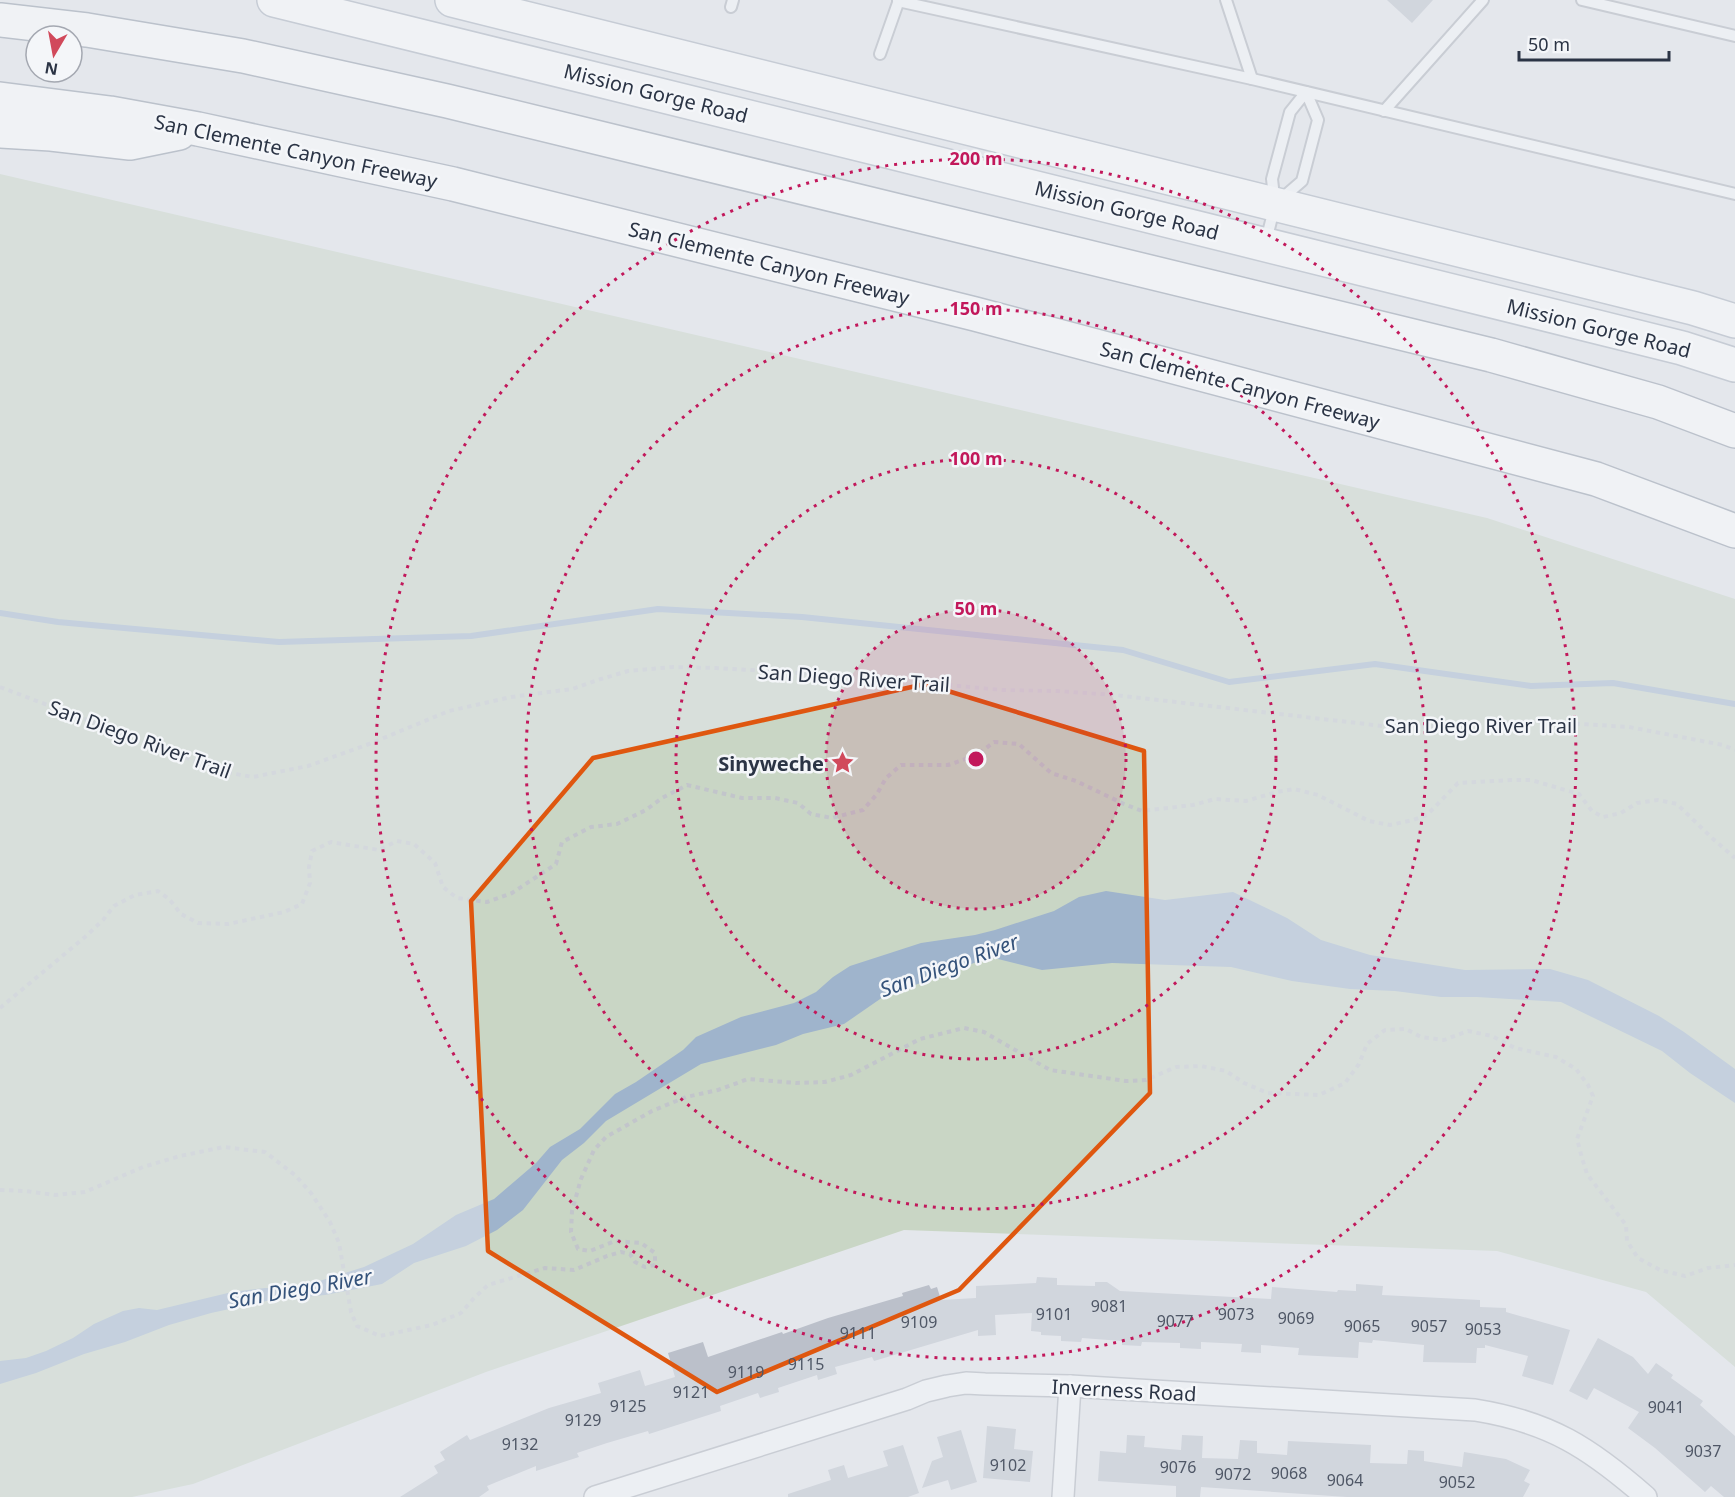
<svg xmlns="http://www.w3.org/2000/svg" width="1735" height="1497" viewBox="0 0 1735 1497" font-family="'Noto Sans',sans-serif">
	<rect width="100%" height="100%" fill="#e4e7ec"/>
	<polygon fill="#c9d6c5" points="0,174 1487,518 1735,599 1735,1367 1646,1292 1497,1251 904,1230 486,1372 193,1484 132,1497 0,1497"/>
	<polygon fill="#9fb4cc" points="1106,891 1165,900 1233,892 1287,918 1321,940 1370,955 1465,970 1550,969 1588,980 1659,1016 1684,1032 1735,1069 1735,1103 1690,1073 1662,1051 1561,1002 1477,997 1441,997 1395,991 1350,989 1292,981 1231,967 1112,963 1042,970 990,957 883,997 844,1024 803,1034 776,1045 701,1064 606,1121 584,1143 562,1160 523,1210 497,1230 466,1246 414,1263 382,1284 325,1295 271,1300 211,1313 169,1325 125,1342 84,1354 36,1373 0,1384 0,1361 26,1358 46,1351 73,1338 94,1324 123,1311 139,1308 157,1310 232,1292 265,1288 294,1289 364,1267 413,1244 456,1215 494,1199 536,1163 550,1147 580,1129 615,1094 636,1082 683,1050 696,1037 741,1017 794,1003 816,992 833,977 850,966 921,943 975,935 995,930 1054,911 1079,897"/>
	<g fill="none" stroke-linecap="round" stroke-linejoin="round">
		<polyline stroke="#9fb4cc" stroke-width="6" points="0,613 58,622 279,642 471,636 658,609 802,617 1123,650 1229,682 1375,664 1531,686 1613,683 1735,704"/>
	</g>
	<g fill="#bbc0ca">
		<polygon points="1387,0 1433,0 1412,23"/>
		<polygon points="1037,1277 1057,1278 1057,1285 1095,1286 1095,1282 1107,1282 1120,1291 1271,1299 1272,1287 1337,1292 1338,1290 1356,1291 1356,1284 1383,1286 1382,1295 1480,1300 1480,1307 1506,1308 1506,1312 1570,1330 1553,1385 1522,1376 1528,1356 1485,1345 1485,1348 1477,1348 1476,1363 1423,1362 1424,1345 1373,1340 1372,1343 1359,1342 1358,1358 1298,1355 1299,1348 1261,1345 1261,1353 1241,1352 1242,1344 1201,1342 1201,1349 1180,1348 1180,1343 1142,1342 1141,1346 1122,1345 1122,1341 1082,1338 1081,1342 1061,1341 1061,1336 1041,1335 1041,1332 1031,1331 1032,1313 995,1315 996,1335 978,1336 978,1330 874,1361 872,1357 835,1367 837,1374 818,1380 817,1375 778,1388 779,1392 760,1398 758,1393 720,1406 721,1411 649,1434 648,1431 607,1443 577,1453 579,1457 536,1471 536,1466 487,1486 489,1490 479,1497 400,1497 438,1473 434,1466 445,1460 440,1452 467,1435 470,1440 549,1408 601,1393 598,1383 640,1370 645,1386 675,1377 668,1353 703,1342 708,1357 782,1332 783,1334 828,1318 903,1296 902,1293 929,1285 931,1289 937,1287 941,1300 976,1298 976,1286 1036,1283"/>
		<polygon points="1598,1338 1633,1357 1648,1374 1656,1363 1673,1375 1671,1378 1703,1401 1700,1405 1735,1436 1735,1497 1724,1497 1711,1486 1705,1492 1655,1448 1628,1428 1639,1412 1594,1388 1587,1400 1569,1391"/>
		<polygon points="987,1426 1016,1429 1014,1449 1033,1451 1030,1482 983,1478"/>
		<polygon points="961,1430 977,1482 951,1490 948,1480 922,1488 932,1461 943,1457 937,1437"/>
		<polygon points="1127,1435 1145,1436 1144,1447 1181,1450 1182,1435 1203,1436 1202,1458 1238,1459 1240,1440 1257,1441 1257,1453 1287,1455 1288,1441 1371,1445 1370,1463 1407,1464 1408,1450 1424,1451 1424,1461 1462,1467 1464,1452 1506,1459 1530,1470 1524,1481 1530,1484 1523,1497 1347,1497 1201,1487 1200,1497 1176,1497 1176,1486 1098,1481 1100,1451 1126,1453"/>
		<polygon points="903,1445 919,1493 908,1497 788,1497 788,1494 831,1480 828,1470 844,1465 848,1478 888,1466 883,1451"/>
	</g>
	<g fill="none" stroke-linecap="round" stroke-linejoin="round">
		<defs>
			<g id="service">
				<polyline points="1226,0 1252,79"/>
				<polyline points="1582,0 1735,36"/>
				<polyline points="898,1 1252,79 1735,194"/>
				<polyline points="731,7 733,0"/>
				<polyline points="880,54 899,0"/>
				<polyline points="1384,111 1483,0"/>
				<polyline points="1266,241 1275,205 1272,179 1290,112 1306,92 1318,120 1302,181 1280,200"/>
			</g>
			<g id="minor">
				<path d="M595 1497 907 1399 926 1391 947 1386 966 1383 985 1384 1070 1386 1475 1410C1550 1422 1590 1448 1646 1497"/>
				<polyline points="1063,1497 1070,1386"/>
			</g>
			<g id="primary">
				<path d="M274 0C744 114 1212 233 1682 348L1735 365"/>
				<polyline points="452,0 1693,308 1735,321"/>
			</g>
			<g id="motorway">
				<polyline points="0,20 87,30 243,56 447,101 1491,355 1658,402 1735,431"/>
				<polyline points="0,99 110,113 198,129 453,184 975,314 1596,479 1735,531"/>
				<polyline points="0,131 51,134 130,143 179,133"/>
			</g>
		</defs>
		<use href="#service" stroke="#a9aeb7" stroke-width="14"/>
		<use href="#minor" stroke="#a9aeb7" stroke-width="24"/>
		<use href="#primary" stroke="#a3abb8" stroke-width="36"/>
		<use href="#motorway" stroke="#8b94a3" stroke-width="36"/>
		<g stroke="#c2c5cb" stroke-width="4" stroke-dasharray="4.5 4.5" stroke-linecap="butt">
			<polyline points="0,687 224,772 253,777 308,766 369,744 449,711 511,697 572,689 601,679 628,671 673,667 716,668 852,676 1002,690 1057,691 1115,695 1400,728 1516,722 1565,723 1629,727 1723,745 1735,750"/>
			<polyline points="0,1008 85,937 103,920 114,906 135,895 158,891 169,899 181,914 198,923 228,924 284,912 302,904 310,883 309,867 312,851 331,842 379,850 397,841 414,844 435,863 443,887 457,898 487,902 512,893 556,864 562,842 591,827 617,824 646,810 662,798 687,785 742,798 775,798 798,803 811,814 832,818 863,810 877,794 886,778 901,765 948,765 977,755 994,742 1019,744 1051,773 1076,781 1124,804 1142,811 1193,805 1215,799 1246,801 1277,792 1294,789 1318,795 1369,821 1390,825 1413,820 1427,815 1458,783 1510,780 1531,780 1579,794 1592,811 1603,817 1621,813 1637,803 1658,800 1677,804 1712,838 1735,858"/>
			<polyline points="0,1190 25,1191 55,1195 85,1192 143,1167 180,1156 224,1147 265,1152 295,1175 311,1193 330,1222 339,1243 351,1312 357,1326 380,1336 432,1325 461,1313 474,1298 488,1285 545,1268 574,1270 607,1256 621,1252 630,1254 635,1262 645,1267 655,1265 655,1253 641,1243 615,1241 590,1251 578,1249 571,1232 572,1211 581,1179 594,1150 606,1137 652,1111 686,1097 718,1090 748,1079 796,1083 825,1082 851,1075 920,1039 964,1028 984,1032 1050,1070 1126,1081 1146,1080 1176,1067 1201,1066 1226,1071 1244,1083 1268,1093 1319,1095 1345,1083 1359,1064 1367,1044 1385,1030 1406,1029 1421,1037 1444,1040 1468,1031 1492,1036 1515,1048 1556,1057 1576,1069 1588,1085 1593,1096 1577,1139 1582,1158 1587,1174 1626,1225 1627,1241 1638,1258 1660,1270 1685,1276 1708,1268 1735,1265"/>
		</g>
		<use href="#service" stroke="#f7f8fa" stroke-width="10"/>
		<use href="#minor" stroke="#f7f8fa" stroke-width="21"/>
		<use href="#primary" stroke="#fff" stroke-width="33"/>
		<use href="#motorway" stroke="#fff" stroke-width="33"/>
	</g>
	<path d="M0 0H1735V1497H0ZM925 684 1144 751 1150 1093 959 1290 717 1392 488 1251 471 901 593 758Z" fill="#e4e7ec" fill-opacity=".55" fill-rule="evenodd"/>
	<path fill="none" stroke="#df570f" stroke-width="4.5" stroke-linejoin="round" d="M925 684 1144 751 1150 1093 959 1290 717 1392 488 1251 471 901 593 758Z"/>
	<circle cx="976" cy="759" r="150" fill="#c2185b" fill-opacity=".12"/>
	<g fill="none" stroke="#c2185b" stroke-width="3" stroke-dasharray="3 6">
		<circle cx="976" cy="759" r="150"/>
		<circle cx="976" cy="759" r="300"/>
		<circle cx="976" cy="759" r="450"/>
		<circle cx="976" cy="759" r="600"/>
	</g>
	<defs>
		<symbol id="sight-bare" viewBox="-9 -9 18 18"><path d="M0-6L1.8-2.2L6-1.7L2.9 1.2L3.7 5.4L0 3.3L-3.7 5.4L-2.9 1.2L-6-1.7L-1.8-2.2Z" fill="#d1495b" stroke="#f4f6f9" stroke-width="2.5" paint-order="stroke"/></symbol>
	</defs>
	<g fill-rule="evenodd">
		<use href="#sight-bare" x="826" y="746" width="33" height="33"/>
	</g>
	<g text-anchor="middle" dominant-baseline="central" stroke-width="5" stroke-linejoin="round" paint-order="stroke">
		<g font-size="16" fill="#4f5766">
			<text x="1109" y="1306">9081</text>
			<text x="1054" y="1314">9101</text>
			<text x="1236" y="1314">9073</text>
			<text x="1296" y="1318">9069</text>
			<text x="1175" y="1321">9077</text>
			<text x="919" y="1322">9109</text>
			<text x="1362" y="1326">9065</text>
			<text x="1429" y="1326">9057</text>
			<text x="1483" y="1329">9053</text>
			<text x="858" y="1333">9111</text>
			<text x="806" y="1364">9115</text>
			<text x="746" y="1372">9119</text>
			<text x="691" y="1392">9121</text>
			<text x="628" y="1406">9125</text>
			<text x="1666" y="1407">9041</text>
			<text x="583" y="1420">9129</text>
			<text x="520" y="1444">9132</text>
			<text x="1703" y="1451">9037</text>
			<text x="1008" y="1465">9102</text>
			<text x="1178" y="1467">9076</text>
			<text x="1289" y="1473">9068</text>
			<text x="1233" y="1474">9072</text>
			<text x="1345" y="1480">9064</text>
			<text x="1457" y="1482">9052</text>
		</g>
		<g font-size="20" fill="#2b3445" stroke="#f4f6f9">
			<text transform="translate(656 93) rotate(14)">Mission Gorge Road</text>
			<text transform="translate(296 151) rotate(12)">San Clemente Canyon Freeway</text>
			<text transform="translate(1127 210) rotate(14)">Mission Gorge Road</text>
			<text transform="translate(769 263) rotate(14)">San Clemente Canyon Freeway</text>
			<text transform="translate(1599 328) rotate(14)">Mission Gorge Road</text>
			<text transform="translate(1240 385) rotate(15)">San Clemente Canyon Freeway</text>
			<text transform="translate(854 678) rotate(4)">San Diego River Trail</text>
			<text x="1481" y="725">San Diego River Trail</text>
			<text transform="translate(140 739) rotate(20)">San Diego River Trail</text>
			<text transform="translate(1124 1390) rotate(3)">Inverness Road</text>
		</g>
		<g font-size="20" font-weight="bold" fill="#2b3445" stroke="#f4f6f9" text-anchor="end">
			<text x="824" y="763">Sinyweche</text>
		</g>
		<g font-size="21" font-style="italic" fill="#34527a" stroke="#f4f6f9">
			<text transform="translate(949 965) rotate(-20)">San Diego River</text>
			<text transform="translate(300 1288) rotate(-10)">San Diego River</text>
		</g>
	</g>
	<circle cx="976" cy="759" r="9" fill="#c2185b" stroke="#f4f6f9" stroke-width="3"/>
	<g font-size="18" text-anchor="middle" font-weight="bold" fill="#c2185b" stroke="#f4f6f9" stroke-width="5" stroke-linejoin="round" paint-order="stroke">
		<text x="976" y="165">200 m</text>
		<text x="976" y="315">150 m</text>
		<text x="976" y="465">100 m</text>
		<text x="976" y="615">50 m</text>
	</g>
	<g transform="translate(54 54) rotate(190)"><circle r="28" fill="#f4f6f9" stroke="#a4a8b1" stroke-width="1.5"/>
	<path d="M0-4.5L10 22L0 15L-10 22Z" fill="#d1495b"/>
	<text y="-9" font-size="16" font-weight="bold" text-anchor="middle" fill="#2b3445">N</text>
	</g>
	<path d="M1519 51v9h150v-9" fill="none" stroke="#2b3445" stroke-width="3"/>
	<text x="1528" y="51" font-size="18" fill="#2b3445" stroke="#f4f6f9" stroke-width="4.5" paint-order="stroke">50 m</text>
</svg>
